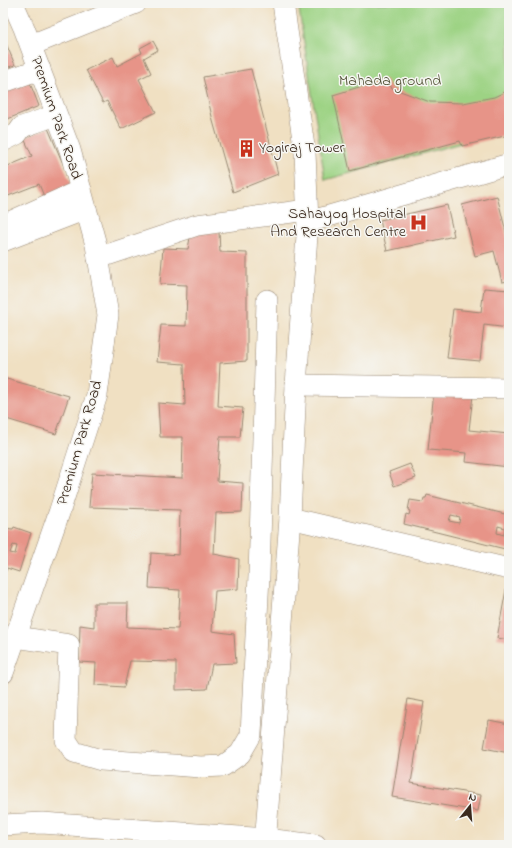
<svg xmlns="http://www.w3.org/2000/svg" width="512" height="848" viewBox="0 0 512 848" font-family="'Indie Flower',sans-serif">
	<rect width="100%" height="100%" fill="#f6f6f2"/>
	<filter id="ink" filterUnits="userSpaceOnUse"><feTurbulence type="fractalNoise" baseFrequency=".025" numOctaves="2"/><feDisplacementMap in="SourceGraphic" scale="8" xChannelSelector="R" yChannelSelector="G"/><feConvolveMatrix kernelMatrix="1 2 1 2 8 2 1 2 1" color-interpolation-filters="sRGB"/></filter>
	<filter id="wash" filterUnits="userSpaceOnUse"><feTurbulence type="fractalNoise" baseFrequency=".012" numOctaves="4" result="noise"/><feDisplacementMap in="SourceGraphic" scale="16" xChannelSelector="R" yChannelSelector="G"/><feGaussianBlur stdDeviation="0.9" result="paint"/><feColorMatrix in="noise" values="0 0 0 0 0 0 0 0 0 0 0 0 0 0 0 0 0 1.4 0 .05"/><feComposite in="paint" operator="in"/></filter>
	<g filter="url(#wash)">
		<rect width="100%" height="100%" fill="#f0e0c2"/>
		<polygon fill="#9dd384" stroke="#6c7e51" points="298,3 509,3 509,130 325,180"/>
		<g id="blocks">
			<g fill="#e79488" fill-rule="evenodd">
				<polygon points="3,36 15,65 3,69"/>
				<polygon points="153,41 158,50 144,58 151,73 139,79 156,112 121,129 107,101 103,103 86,70 113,57 117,66 142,53 140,48"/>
				<polygon points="251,69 278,174 233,192 213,121 203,77"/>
				<polygon points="28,78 39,106 3,121 3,88"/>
				<polygon points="385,79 392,88 430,102 463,103 494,97 509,90 509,135 462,146 460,141 350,171 333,95"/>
				<polygon points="48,128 73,188 45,199 39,184 3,198 3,168 32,156 24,138"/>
				<polygon points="497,196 509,244 509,281 502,282 494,251 475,256 462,205"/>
				<polygon points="447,205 454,236 387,251 380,220"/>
				<polygon points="191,232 219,232 220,252 247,253 247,361 220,363 218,406 243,408 240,437 220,437 217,481 243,483 242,512 216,513 214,554 239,559 238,589 215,591 212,631 234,634 236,663 212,664 207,689 176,690 176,662 130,661 124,687 95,685 96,663 79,662 80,625 94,627 94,603 128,603 127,627 178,629 180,590 149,588 151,553 179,555 180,510 89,507 92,473 182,478 183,437 160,437 158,403 185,405 184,364 157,362 161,325 186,326 187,285 160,284 163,248 188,249"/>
				<polygon points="484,288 509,290 509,328 484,325 480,361 447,358 453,309 481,312"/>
				<polygon points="3,378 69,396 56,434 3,418"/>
				<polygon points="434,391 473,395 469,430 509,434 509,467 466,462 467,453 428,450"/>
				<polygon points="410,464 416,478 394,486 389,472"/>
				<path d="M427 495 509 515V550L404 524 406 514 409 515 410 511 408 510 410 500 423 502 424 498H426ZM451 515 460 517 459 523 449 521ZM498 526 505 528 504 535 497 533Z"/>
				<path d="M14 527 31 533 19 572 7 568 6 571 3 570V528L13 529ZM13 545 17 546 15 554 10 553Z"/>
				<polygon points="508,579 509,579 509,640 497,638"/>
				<polygon points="408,699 424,702 411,783 481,795 478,811 392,797"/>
				<polygon points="489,720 509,724 509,753 484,748"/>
			</g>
		</g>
	</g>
	<g filter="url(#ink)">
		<use href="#blocks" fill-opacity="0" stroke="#968570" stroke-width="1"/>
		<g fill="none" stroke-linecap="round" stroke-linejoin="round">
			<defs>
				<g id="minor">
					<polyline points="31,45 136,3"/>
					<polyline points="3,82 40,69"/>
					<polyline points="3,141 17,134 22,127 56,115"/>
					<polyline points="308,222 509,164"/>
					<polyline points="3,225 81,190"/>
					<polyline points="3,241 86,209"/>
					<polyline points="98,258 197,225 307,210"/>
					<polyline points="296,385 509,388"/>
					<polyline points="290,518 509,569"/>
					<polyline points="16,637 69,645 66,740 74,752 101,760 201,767 223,766 240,754 251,735 259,576 267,300"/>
					<polyline points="3,673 59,513 97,395 108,315 96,245 70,150 24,28 13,3"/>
					<polyline points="3,825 42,823 266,839 316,845"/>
					<polyline points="265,845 290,518 296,385 308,222 305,153 283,3"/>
				</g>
			</defs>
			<use href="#minor" stroke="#968570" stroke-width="22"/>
			<use href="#minor" stroke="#fff" stroke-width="21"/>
		</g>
	</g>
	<defs>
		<symbol id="building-bare" viewBox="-9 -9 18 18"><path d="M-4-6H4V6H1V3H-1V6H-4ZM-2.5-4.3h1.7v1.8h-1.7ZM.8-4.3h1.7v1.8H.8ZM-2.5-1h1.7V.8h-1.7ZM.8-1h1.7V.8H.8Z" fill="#c8321e" stroke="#f6f6f2" stroke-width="2.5" paint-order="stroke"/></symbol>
		<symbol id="hospital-bare" viewBox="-9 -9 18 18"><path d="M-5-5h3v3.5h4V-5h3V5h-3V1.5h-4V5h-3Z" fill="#c8321e" stroke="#f6f6f2" stroke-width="2.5" paint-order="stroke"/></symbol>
	</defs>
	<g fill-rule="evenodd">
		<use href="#building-bare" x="234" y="136" width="25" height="25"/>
		<use href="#hospital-bare" x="406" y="210" width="25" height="25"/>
	</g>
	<g text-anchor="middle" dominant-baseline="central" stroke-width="3" stroke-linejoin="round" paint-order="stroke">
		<g font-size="16" fill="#545438" stroke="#f6f6f2">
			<text x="390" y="81">Mahada ground</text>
		</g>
		<g font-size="16" fill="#3b2a1e" stroke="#f6f6f2">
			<text transform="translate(56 118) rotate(71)">Premium Park Road</text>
			<text transform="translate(80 443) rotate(-74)">Premium Park Road</text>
		</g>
		<g font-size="16" fill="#3b2a1e" stroke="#f6f6f2" text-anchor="start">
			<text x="259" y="148">Yogiraj Tower</text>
			<text x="406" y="214" text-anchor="end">Sahayog Hospital<tspan x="406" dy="18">And Research Centre</tspan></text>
		</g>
	</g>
	<rect width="512" height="848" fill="none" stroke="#f6f6f2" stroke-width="16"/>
	<g transform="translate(470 806) rotate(17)" stroke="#f6f6f2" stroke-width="3" paint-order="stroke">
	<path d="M0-3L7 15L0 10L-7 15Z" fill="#3b2a1e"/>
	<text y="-6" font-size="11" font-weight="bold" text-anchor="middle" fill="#3b2a1e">N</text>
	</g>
</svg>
